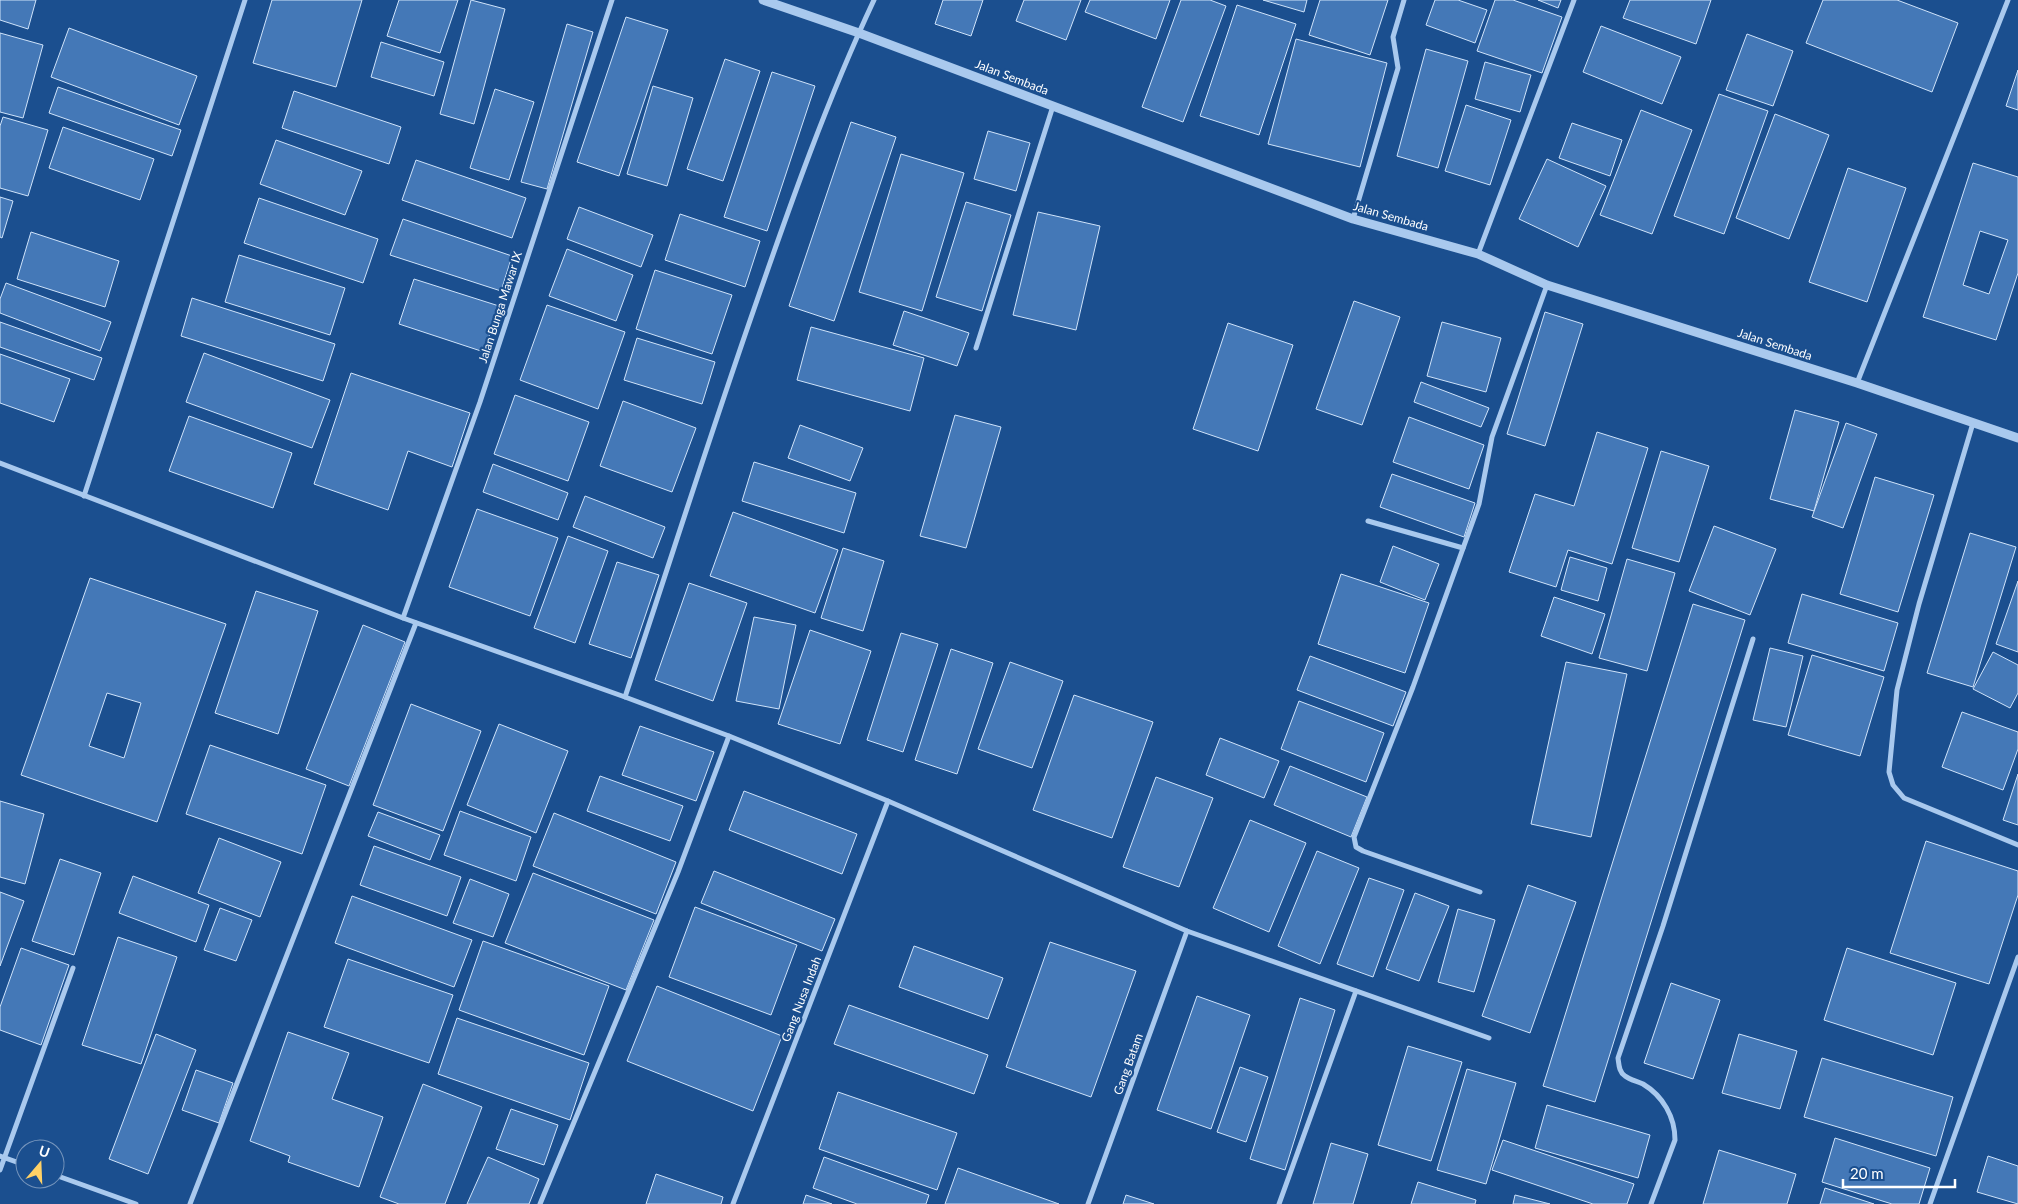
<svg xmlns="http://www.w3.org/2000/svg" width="2018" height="1204" viewBox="0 0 2018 1204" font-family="Lato,sans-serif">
	<rect width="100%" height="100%" fill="#1b4f8f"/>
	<g fill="#4478b7" stroke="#cfe3fa" fill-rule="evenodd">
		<polygon points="0,0 36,0 28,29 0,20"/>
		<polygon points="272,0 362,0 336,87 253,63"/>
		<polygon points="399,0 458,0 440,53 387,36"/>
		<polygon points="471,0 505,9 474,124 440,114"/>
		<polygon points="943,0 983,0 971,36 935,24"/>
		<polygon points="1024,0 1081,0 1066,40 1016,21"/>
		<polygon points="1090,0 1170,0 1156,39 1085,12"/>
		<polygon points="1181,0 1210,0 1226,6 1183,122 1142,107"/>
		<polygon points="1263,0 1307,0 1304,12"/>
		<polygon points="1320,0 1388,0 1370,55 1309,35"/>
		<polygon points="1435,0 1458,0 1487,10 1475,43 1426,25"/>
		<polygon points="1495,0 1513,0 1562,17 1542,73 1477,51"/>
		<polygon points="1538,0 1561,0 1558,8"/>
		<polygon points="1630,0 1711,0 1696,44 1623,18"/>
		<polygon points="1823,0 1897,0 1958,23 1932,92 1806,43"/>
		<polygon points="1237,5 1296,24 1259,135 1200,116"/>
		<polygon points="626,17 668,30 619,176 577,162"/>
		<polygon points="567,24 593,32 547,189 521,182"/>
		<polygon points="1601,26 1681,57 1662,104 1583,72"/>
		<polygon points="69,28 197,76 179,125 51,77"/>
		<polygon points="0,33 43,45 23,118 0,112"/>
		<polygon points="1747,34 1793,51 1773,106 1726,90"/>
		<polygon points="1296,39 1387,63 1360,167 1268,144"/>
		<polygon points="381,42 444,62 434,96 371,77"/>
		<polygon points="1426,49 1468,61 1438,168 1397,156"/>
		<polygon points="725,59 760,71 723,181 687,169"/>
		<polygon points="1485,62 1531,75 1520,112 1475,99"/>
		<polygon points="2018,70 2018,110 2006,106"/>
		<polygon points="772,72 815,86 767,231 724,217"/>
		<polygon points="653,86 693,98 667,186 627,174"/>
		<polygon points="58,87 181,130 172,156 49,113"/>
		<polygon points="495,89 534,102 509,180 470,168"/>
		<polygon points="294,91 401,127 389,164 282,128"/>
		<polygon points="1719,94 1768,111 1724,234 1674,216"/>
		<polygon points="1466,105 1511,120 1490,185 1445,171"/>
		<polygon points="1641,110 1692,130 1652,234 1600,215"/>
		<polygon points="1775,114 1829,135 1789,239 1736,218"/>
		<polygon points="3,117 48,130 28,196 0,188 0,126"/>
		<polygon points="851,122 896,137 834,321 789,306"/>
		<polygon points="1572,123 1622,140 1610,176 1559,158"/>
		<polygon points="63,127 154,159 140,200 49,168"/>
		<polygon points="988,131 1030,143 1016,191 974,179"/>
		<polygon points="276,140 362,171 345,215 260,184"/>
		<polygon points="901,154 964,173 922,311 859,292"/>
		<polygon points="1547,159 1606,186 1578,247 1519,219"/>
		<polygon points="416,160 526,198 512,238 402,200"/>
		<path d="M1973 163 2018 177V273L1996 340 1923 317ZM1980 231 2008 240 1989 294 1963 285Z"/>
		<polygon points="1848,168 1906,188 1867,302 1809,282"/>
		<polygon points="0,197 13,201 2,238 0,237"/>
		<polygon points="259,198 378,239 363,283 244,243"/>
		<polygon points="966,202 1011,215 982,311 936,297"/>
		<polygon points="579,207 653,235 641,267 567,239"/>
		<polygon points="1038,212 1100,226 1076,330 1013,315"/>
		<polygon points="680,214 760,241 745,287 665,260"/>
		<polygon points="403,219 512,256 501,291 390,255"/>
		<polygon points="31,232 119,261 105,307 17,279"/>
		<polygon points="567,249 633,275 616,321 549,296"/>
		<polygon points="239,255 345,288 330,335 225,302"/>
		<polygon points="655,270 732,295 712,354 636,329"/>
		<polygon points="414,279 499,306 484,352 399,324"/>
		<polygon points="6,283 111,322 100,351 0,313 0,299"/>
		<polygon points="192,298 335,344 323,381 181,336"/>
		<polygon points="1354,301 1400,317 1362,425 1316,409"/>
		<polygon points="547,305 625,332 598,409 520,380"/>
		<polygon points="904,311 969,333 957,366 893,345"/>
		<polygon points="1545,312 1583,324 1545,446 1507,434"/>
		<polygon points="0,322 102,358 94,380 0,347"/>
		<polygon points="1442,322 1501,338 1486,392 1427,376"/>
		<polygon points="1228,323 1293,345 1258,451 1193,429"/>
		<polygon points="811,327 924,358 910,411 797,380"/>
		<polygon points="637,338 715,362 702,404 624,380"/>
		<polygon points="204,353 330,400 312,448 186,402"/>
		<polygon points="0,354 70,379 54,422 0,403"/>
		<polygon points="351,373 470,413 452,467 408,451 388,510 314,484"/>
		<polygon points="1421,382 1489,408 1481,427 1414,402"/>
		<polygon points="515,395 589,422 568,481 494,454"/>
		<polygon points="623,401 696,428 672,492 600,466"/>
		<polygon points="1795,410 1839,422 1814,511 1770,499"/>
		<polygon points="955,415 1001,427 966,548 920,536"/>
		<polygon points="189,416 292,453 273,508 169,471"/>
		<polygon points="1409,417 1484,445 1469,489 1393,462"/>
		<polygon points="1846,423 1877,434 1843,528 1812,517"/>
		<polygon points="800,425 863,448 850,481 788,458"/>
		<polygon points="1597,432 1648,448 1612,564 1568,550 1556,587 1509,572 1535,494 1574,506"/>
		<polygon points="1661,451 1709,466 1679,562 1632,548"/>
		<polygon points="754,462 856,493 844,533 742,501"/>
		<polygon points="493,464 568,493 558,520 483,492"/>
		<polygon points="1392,474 1475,503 1464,537 1380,507"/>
		<polygon points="1875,477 1934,495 1898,612 1840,594"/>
		<polygon points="585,496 665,527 653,558 573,527"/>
		<polygon points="477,509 558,538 530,616 449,587"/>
		<polygon points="733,512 838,550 815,613 710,576"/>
		<polygon points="1714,526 1776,549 1750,615 1689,591"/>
		<polygon points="1970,533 2016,547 1973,687 1927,673"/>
		<polygon points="568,536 608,551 575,643 534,628"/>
		<polygon points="1393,546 1439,564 1425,600 1380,582"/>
		<polygon points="843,548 884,561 863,631 821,618"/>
		<polygon points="1570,557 1607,568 1598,601 1561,590"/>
		<polygon points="1627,559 1675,573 1647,671 1599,658"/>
		<polygon points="617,562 659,575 631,658 589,644"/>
		<polygon points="1341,574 1429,603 1405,673 1318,644"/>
		<path d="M90 578 226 624 157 822 21 775ZM107 693 141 703 124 758 89 746Z"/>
		<polygon points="2018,581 2018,652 1996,644"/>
		<polygon points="689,583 747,603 713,701 655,680"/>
		<polygon points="256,591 318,611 278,734 215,713"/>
		<polygon points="1802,594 1898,623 1884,671 1788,643"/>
		<polygon points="1554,597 1605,614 1592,654 1541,636"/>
		<polygon points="1693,604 1745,620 1595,1102 1543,1086"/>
		<polygon points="754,617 796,625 779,709 736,701"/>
		<polygon points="363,625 405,642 349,786 306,769"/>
		<polygon points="810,630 871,651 840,744 778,724"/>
		<polygon points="901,633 938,644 903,752 867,740"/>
		<polygon points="1770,648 1803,656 1786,727 1753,720"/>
		<polygon points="951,649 993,663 957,774 915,760"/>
		<polygon points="1993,652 2018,665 2018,693 2010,708 1973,689"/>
		<polygon points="1812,655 1884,677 1860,756 1788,735"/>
		<polygon points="1310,656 1406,692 1393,726 1297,690"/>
		<polygon points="1010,662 1063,681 1032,768 978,749"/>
		<polygon points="1566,662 1627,674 1591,837 1531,824"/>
		<polygon points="1074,695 1153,722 1112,838 1033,810"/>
		<polygon points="1299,701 1384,733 1366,782 1281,749"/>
		<polygon points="411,704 481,731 443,831 373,805"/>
		<polygon points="1962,712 2018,732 2018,749 2003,790 1942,767"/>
		<polygon points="499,724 568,751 536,833 467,805"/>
		<polygon points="640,726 714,752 696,801 622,775"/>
		<polygon points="1220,738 1279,761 1264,798 1206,775"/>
		<polygon points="210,745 326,785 302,854 186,814"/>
		<polygon points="1290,766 1367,797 1351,837 1274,805"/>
		<polygon points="2018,774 2018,825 2003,820"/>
		<polygon points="600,776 683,806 670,841 587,811"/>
		<polygon points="1156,777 1213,798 1179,887 1123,867"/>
		<polygon points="744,791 857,834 842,874 729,830"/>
		<polygon points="0,801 44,814 25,884 0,877"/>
		<polygon points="460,811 531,837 516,881 444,855"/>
		<polygon points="378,812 440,835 430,860 368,836"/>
		<polygon points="554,813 676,862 656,914 533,866"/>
		<polygon points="1250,820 1306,843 1269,932 1213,908"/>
		<polygon points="219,838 281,862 260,917 198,893"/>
		<polygon points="1926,841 2018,871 2018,895 1989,984 1890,953"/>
		<polygon points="374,846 461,877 447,916 360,885"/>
		<polygon points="1317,851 1359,868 1320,964 1278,946"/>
		<polygon points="60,859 101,873 74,955 32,941"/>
		<polygon points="714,871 835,919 822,951 701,903"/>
		<polygon points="533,873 654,920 626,990 505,943"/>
		<polygon points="133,876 209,905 196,942 119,913"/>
		<polygon points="1369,878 1404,890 1373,977 1337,964"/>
		<polygon points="470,879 509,894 493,937 453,923"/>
		<polygon points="1528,885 1576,902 1530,1033 1482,1016"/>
		<polygon points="0,892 24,901 0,966"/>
		<polygon points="1415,893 1449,906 1419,981 1386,969"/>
		<polygon points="352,896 472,940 454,987 335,943"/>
		<polygon points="695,907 797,945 771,1015 669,977"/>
		<polygon points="220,908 252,920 236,961 204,950"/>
		<polygon points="1458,909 1495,920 1474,992 1438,982"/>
		<polygon points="118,937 177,957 141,1064 82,1045"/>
		<polygon points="483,941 609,986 584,1055 459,1010"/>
		<polygon points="1050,942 1136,971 1091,1097 1006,1067"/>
		<polygon points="914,946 1003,978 988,1019 899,987"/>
		<polygon points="21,948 69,965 41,1045 0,1030 0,1007"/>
		<polygon points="1847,948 1956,983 1933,1055 1824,1020"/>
		<polygon points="348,959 453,995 429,1063 324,1027"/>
		<polygon points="1671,983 1720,1000 1693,1079 1644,1063"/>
		<polygon points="657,986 782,1036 753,1111 627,1061"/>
		<polygon points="1197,996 1250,1015 1211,1129 1157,1110"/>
		<polygon points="1300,998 1335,1010 1285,1170 1250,1159"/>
		<polygon points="849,1005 988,1055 974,1094 834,1044"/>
		<polygon points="457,1018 589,1063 570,1120 438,1074"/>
		<polygon points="288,1032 349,1053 332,1099 383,1117 359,1187 288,1162 290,1156 250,1141"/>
		<polygon points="156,1034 196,1050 148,1174 109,1159"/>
		<polygon points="1739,1034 1797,1051 1780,1109 1722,1093"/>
		<polygon points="1408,1046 1462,1062 1431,1161 1378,1145"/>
		<polygon points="1822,1058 1953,1097 1936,1156 1804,1117"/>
		<polygon points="1240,1067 1268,1077 1246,1142 1217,1132"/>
		<polygon points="1467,1069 1516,1083 1486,1184 1437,1170"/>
		<polygon points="196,1070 233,1083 219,1123 182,1110"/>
		<polygon points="423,1084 482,1107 445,1204 399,1204 380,1197"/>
		<polygon points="838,1092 957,1133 937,1190 819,1149"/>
		<polygon points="1547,1105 1650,1135 1638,1178 1535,1148"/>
		<polygon points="511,1109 558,1125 544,1165 496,1149"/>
		<polygon points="1835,1138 1930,1168 1919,1204 1892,1204 1822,1182"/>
		<polygon points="1503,1140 1634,1184 1627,1204 1593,1204 1492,1170"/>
		<polygon points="1331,1143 1368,1154 1353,1204 1313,1204"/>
		<polygon points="1719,1150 1796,1174 1787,1204 1703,1204"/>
		<polygon points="1988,1156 2018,1166 2018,1204 1977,1192"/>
		<polygon points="488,1157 539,1179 529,1204 467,1204"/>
		<polygon points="824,1157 929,1195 926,1204 857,1204 813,1188"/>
		<polygon points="958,1168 1059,1204 945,1204"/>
		<polygon points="656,1174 723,1197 721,1204 646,1204"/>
		<polygon points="1418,1182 1476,1200 1475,1204 1411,1204"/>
		<polygon points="1825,1188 1874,1204 1820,1204"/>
		<polygon points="806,1195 832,1204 803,1204"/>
		<polygon points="1126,1195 1154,1204 1123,1204"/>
		<polygon points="1515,1195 1550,1204 1513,1204"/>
	</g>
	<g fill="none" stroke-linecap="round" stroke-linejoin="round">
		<g stroke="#a9c9ee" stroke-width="5">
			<polyline points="1353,219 1398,68 1393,37 1404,0"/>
			<polyline points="1478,254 1574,0"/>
			<polyline points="976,348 1053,106"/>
			<polyline points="1857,383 2008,0"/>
			<polyline points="1973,423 1919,604 1897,690 1889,772 1893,785 1904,798 2018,845"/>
			<polyline points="0,463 403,618 625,697 729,736 888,801 1187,931 1489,1038"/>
			<polyline points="84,496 245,0"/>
			<polyline points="1368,521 1463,548"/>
			<polyline points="403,618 480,402 612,0"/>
			<path d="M625 697C668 568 709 438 754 309 790 205 827 100 874 0"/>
			<polyline points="1480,892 1363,851 1356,847 1354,837 1413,687 1479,504 1492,437 1547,285"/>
			<polyline points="0,1156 25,1165"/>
			<polyline points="0,1170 73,968"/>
			<polyline points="55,1175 136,1204"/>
			<polyline points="190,1204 416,623"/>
			<polyline points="540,1204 678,872 729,736"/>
			<polyline points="733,1204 888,801"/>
			<polyline points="1088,1204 1187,931"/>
			<polyline points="1279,1204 1356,991"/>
			<path d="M1651 1204 1675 1140C1675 1117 1663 1096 1643 1084 1637 1081 1630 1080 1625 1076 1619 1072 1619 1065 1618 1058L1663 926 1753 639"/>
			<polyline points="1930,1204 2018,957"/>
		</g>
		<polyline stroke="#a9c9ee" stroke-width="9" points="763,0 859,33 1353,219 1478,254 1547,285 1857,383 2018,438"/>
	</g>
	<g text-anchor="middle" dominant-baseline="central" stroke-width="4.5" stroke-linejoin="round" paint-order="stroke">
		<g font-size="12" fill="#fff" stroke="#1b4f8f">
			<text transform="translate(1012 77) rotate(21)">Jalan Sembada</text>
			<text transform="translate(1391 216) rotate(16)">Jalan Sembada</text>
			<text transform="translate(500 307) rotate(-72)">Jalan Bunga Mawar IX</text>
			<text transform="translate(1775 344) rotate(18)">Jalan Sembada</text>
			<text transform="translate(801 999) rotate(-69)">Gang Nusa Indah</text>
			<text transform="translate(1128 1064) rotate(-70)">Gang Batam</text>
		</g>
	</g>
	<g transform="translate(40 1164) rotate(19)"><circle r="24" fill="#1b4f8f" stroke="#7695bc"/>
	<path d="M0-4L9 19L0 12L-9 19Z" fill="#ffd166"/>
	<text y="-8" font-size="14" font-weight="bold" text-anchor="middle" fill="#ffffff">U</text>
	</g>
	<path d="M1843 1179v8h112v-8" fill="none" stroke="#ffffff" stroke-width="2.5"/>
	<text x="1850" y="1179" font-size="15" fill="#ffffff" stroke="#1b4f8f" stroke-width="4" paint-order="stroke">20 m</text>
</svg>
